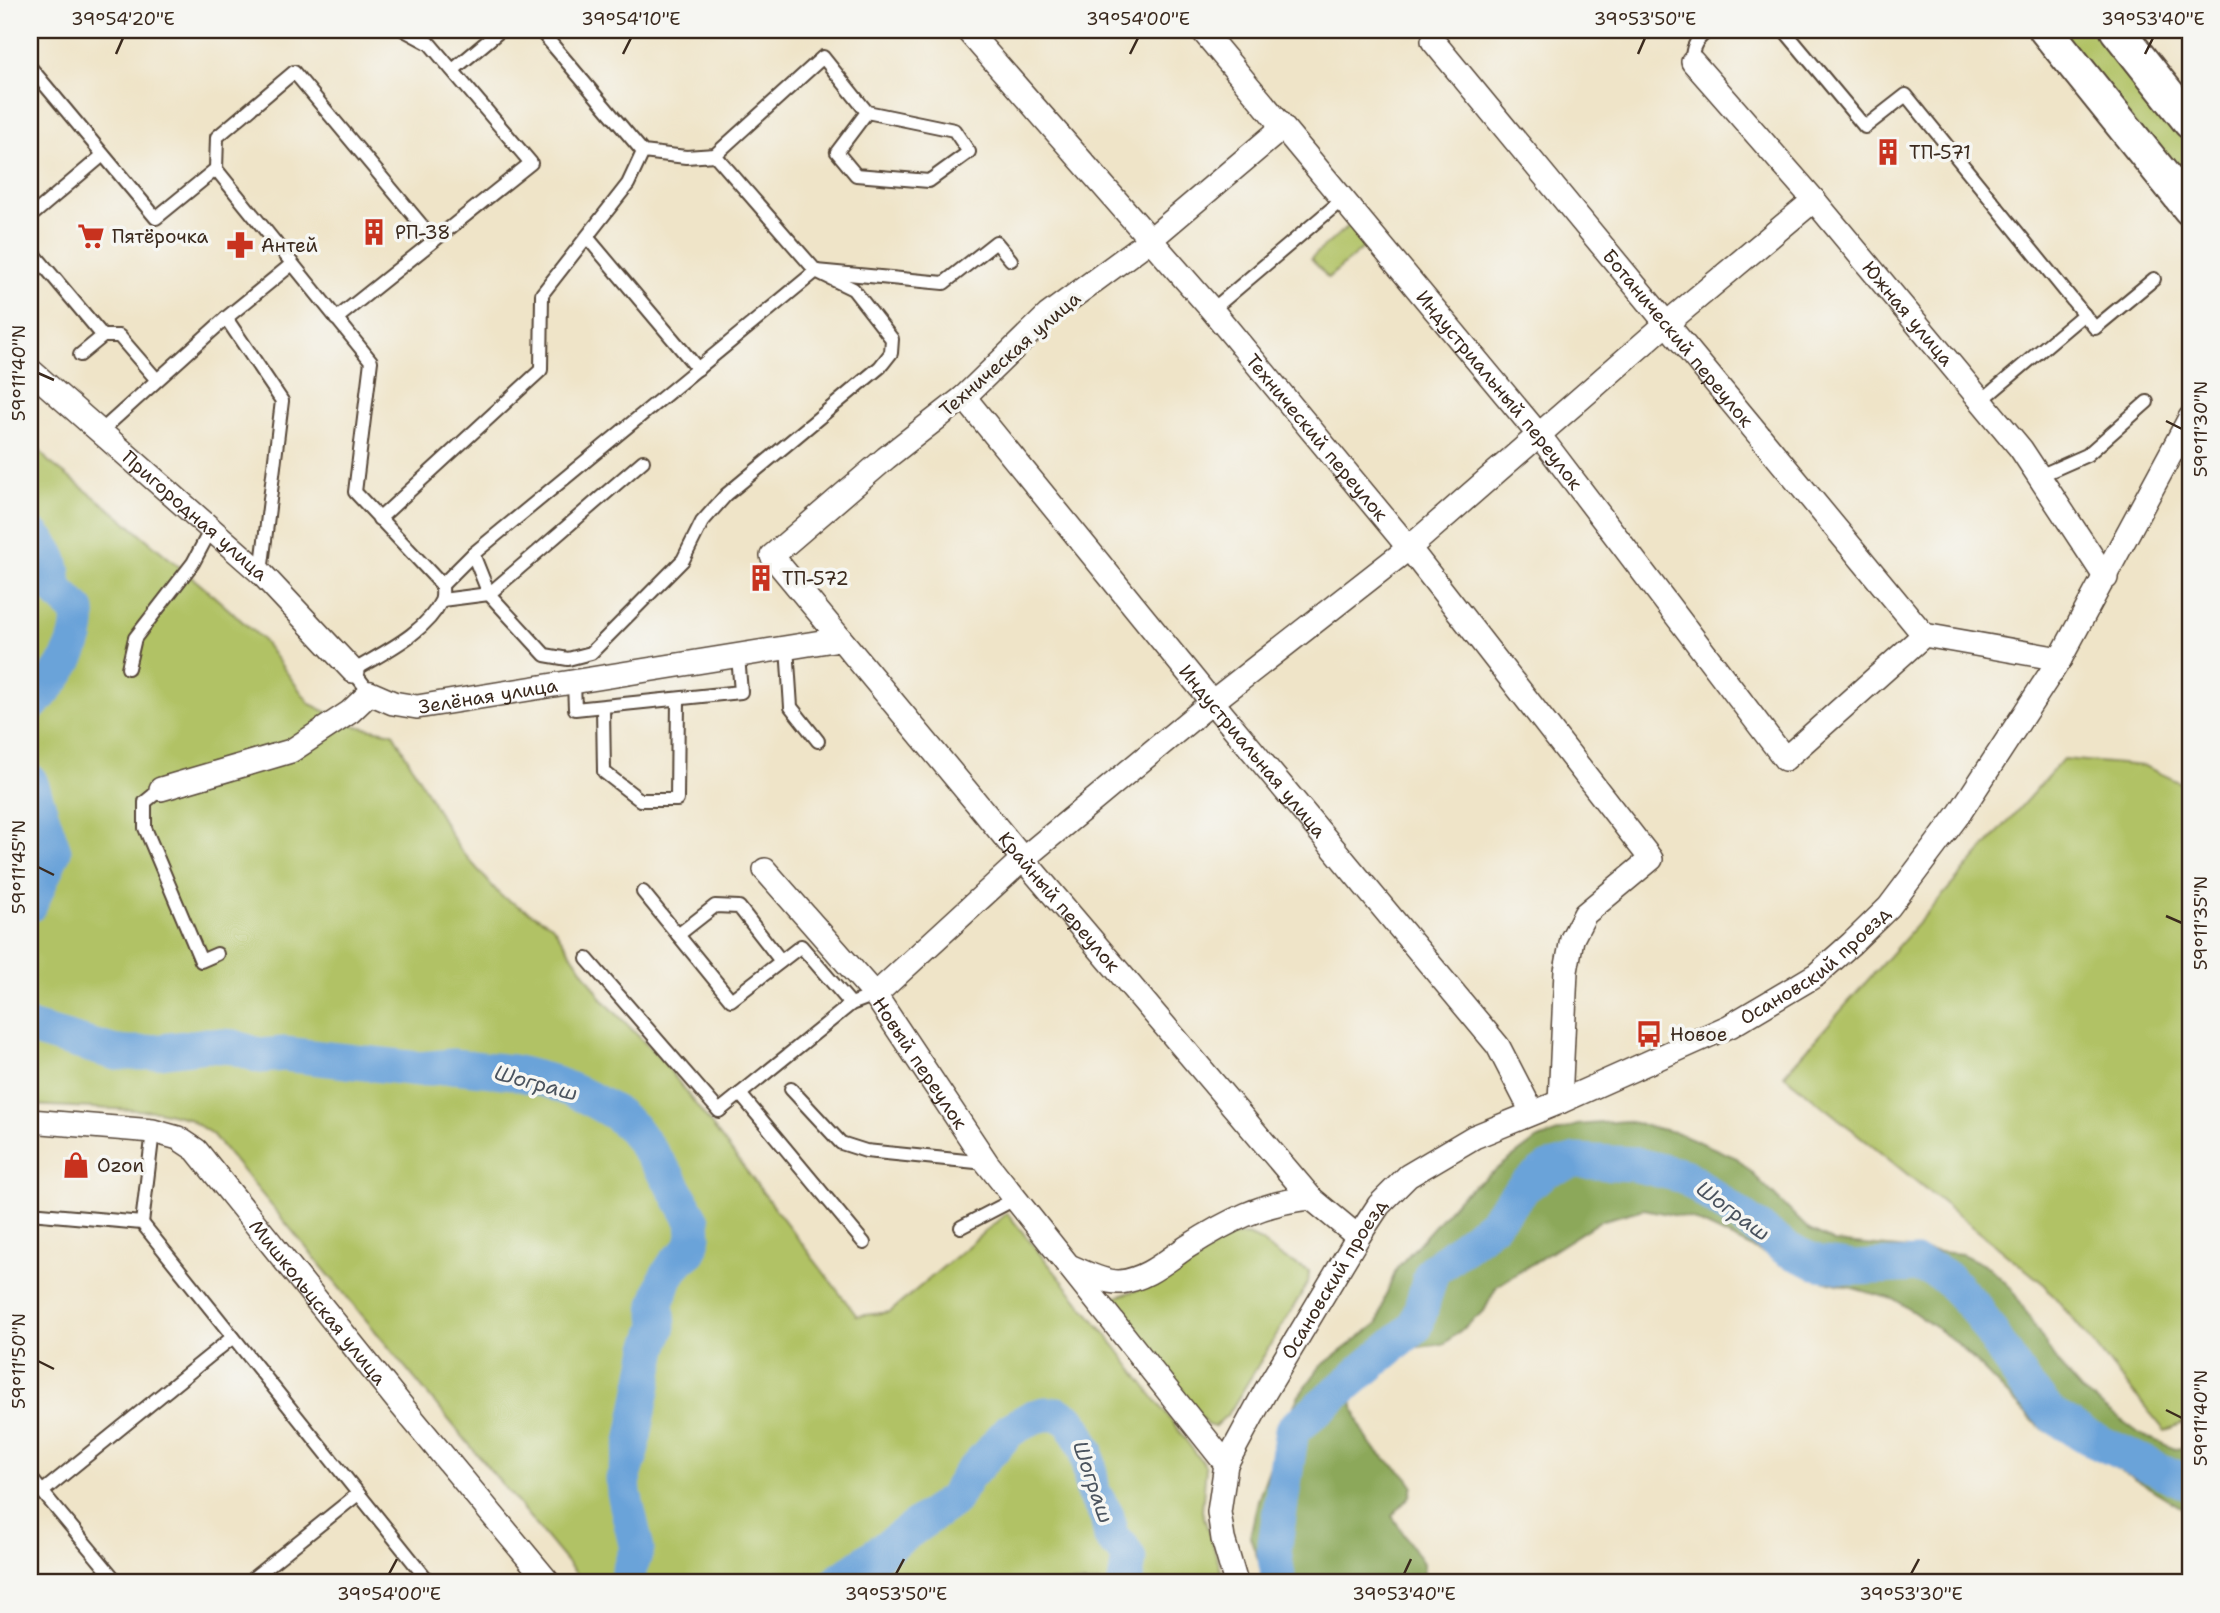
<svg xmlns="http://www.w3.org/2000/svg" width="2220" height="1613" viewBox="0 0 2220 1613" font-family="'Shantell Sans',sans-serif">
	<rect width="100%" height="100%" fill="#f6f6f2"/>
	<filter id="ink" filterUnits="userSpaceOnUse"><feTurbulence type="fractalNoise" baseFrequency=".0143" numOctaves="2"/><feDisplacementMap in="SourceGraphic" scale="14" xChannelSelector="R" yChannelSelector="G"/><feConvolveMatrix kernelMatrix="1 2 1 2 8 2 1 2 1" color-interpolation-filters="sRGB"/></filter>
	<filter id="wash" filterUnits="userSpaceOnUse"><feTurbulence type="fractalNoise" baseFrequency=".00686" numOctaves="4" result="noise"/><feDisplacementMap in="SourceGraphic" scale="28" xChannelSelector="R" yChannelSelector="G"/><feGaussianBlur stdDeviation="1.57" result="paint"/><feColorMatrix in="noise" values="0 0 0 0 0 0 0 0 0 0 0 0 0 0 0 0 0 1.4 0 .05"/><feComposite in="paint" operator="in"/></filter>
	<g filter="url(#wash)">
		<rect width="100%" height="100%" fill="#efe4c8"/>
		<g fill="#b1c265" stroke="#767642" stroke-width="2">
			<polygon points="2058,30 2094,30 2190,147 2190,167 2178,177"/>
			<polygon points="1351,224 1368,244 1328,278 1311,258"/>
			<polygon points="30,438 48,461 114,512 207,590 261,638 310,704 356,726 393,733 458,847 501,896 552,925 603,1000 661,1059 857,1316 890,1312 1007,1213 1116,1347 1206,1467 1202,1511 1225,1583 584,1583 212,1134 187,1118 158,1111 30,1105"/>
			<polygon points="2063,759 2144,766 2190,787 2190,1420 2165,1431 2045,1285 1784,1075"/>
			<polygon points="1248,1235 1261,1241 1278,1255 1309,1271 1308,1283 1229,1413 1214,1427 1207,1425 1111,1302 1116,1297 1154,1284 1183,1269 1228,1236"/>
		</g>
		<path fill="#8ca85a" stroke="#64693c" stroke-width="2" d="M1626 1121 1678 1133 1737 1158 1809 1230 1834 1242 1962 1254 1989 1267 2011 1288 2058 1364 2081 1390 2140 1434 2175 1449 2190 1447V1513L2129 1475 2039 1427 1956 1342 1896 1300 1816 1278 1692 1219 1644 1209 1600 1221 1497 1286 1484 1311 1444 1344 1400 1349 1365 1379 1352 1401C1358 1420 1363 1437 1377 1451 1389 1464 1404 1470 1413 1486L1410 1496 1392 1516 1423 1563 1425 1583H1267L1250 1537 1258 1500 1283 1430 1298 1397 1320 1367 1378 1323 1385 1297 1397 1268 1461 1196 1536 1140 1577 1125Z"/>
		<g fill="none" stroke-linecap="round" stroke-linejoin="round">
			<g stroke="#6aa3d9" stroke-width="35">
				<path d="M30 536 35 537C52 556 54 564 55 589L78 611C82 648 55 681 30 706"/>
				<polyline points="30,781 54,851 30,905"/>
				<polyline points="30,1028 116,1053 145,1053 207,1045 234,1047 260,1056 284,1054 419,1069 453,1066 513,1072 552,1082 587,1097 615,1113 633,1128 670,1180 693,1221 694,1236 690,1251 676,1262 666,1277 657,1304 659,1326 651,1348 630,1458 623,1479 624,1493 637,1549 629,1570 629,1583"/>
				<polyline points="836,1583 953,1500 968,1476 1010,1430 1033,1417 1045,1414 1058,1414 1069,1420 1076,1430 1087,1452 1093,1492 1107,1516 1111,1537 1122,1547 1129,1559 1125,1583"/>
				<polyline points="1279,1583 1274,1551 1292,1430 1416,1326 1432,1271 1492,1224 1524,1187 1548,1169 1576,1161 1633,1164 1684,1176 1788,1250 1818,1263 1855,1268 1917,1265 1933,1270 1947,1278 1976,1309 2025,1385 2052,1415 2088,1437 2190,1484"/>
			</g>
		</g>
	</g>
	<g filter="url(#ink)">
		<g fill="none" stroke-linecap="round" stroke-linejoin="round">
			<defs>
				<g id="lane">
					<polyline points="540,30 643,152 686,157 715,155 823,57 867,112 954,130 969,152 929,181 856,175 837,152 867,112"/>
					<polyline points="1784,30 1865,127 1906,95 2095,328 2154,279"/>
					<path d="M1693 62C1690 47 1698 38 1709 30"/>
					<path d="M30 67 156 218 216 169 371 361 355 492 442 585C442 590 443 597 441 601 425 634 382 653 353 671L370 693"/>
					<polyline points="453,70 501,30"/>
					<polyline points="216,169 217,137 294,72 434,240"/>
					<polyline points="30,217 103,155"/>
					<polyline points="587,237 698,369"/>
					<polyline points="30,249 103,336"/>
					<polyline points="1212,310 1343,199"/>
					<polyline points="336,319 531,163 430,44 404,30"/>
					<polyline points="80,355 103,336 119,336 157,380"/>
					<polyline points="1981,401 2084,314"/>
					<polyline points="101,431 226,318"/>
					<polyline points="2037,477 2087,455 2147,402"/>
					<polyline points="379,519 541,370 542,294 628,184 643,152"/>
					<polyline points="473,554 489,594 545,655 568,659 591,653 683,560 702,522 726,495 880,367 891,353 892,339 853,289 816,271 715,155"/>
					<polyline points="261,573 282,401 226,318 292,264"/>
					<polyline points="442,585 473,554 816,271 944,283 996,242 1011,260"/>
					<polyline points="442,600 489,594 643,461"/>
					<polyline points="787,647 791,707 818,741"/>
					<polyline points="128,668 135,638 193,563 211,529"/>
					<polyline points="574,683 575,709 741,692 738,656"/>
					<polyline points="603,707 604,772 640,800 677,800 678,699"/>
					<polyline points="161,789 145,802 145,828 201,961 217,954"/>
					<polyline points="643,892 731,1000 801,946 851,1004"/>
					<polyline points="678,935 715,906 739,907 781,961"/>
					<polyline points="587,959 719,1111 851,1004 875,995"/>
					<polyline points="791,1089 841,1143 866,1151 986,1163"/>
					<polyline points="740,1094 864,1243"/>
					<polyline points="30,1213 142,1223 430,1583"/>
					<polyline points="142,1223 153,1131"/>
					<polyline points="961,1227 1015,1199"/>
					<polyline points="30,1477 118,1583"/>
					<polyline points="42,1492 233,1337"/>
					<polyline points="247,1583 358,1494"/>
				</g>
				<g id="street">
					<path id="s1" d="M967 30 1212 310 1409 548 1651 859 1585 914 1572 939 1566 971 1560 1102"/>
					<path id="s2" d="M1202 30 1539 435 1785 759 1924 635 2060 659"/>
					<path id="s3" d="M1433 41 1924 635"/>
					<path id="s4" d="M1693 62 1814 200 2021 449 2106 578"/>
					<path id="s5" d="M1282 128 1151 239 1048 315 964 397 886 458 772 556 1023 859 1311 1198 1358 1237"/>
					<path id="s6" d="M30 370 261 573 353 671"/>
					<path id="s7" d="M964 397 1212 702 1498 1046 1532 1112"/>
					<path id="s8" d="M161 789 291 751 350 712 370 693 393 703 417 707 840 639"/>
					<path id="s9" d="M765 870 875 995 987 1163 1226 1464"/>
					<polyline points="875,995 1023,859 1212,702 1409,548 1666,324 1814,200"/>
					<path id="s10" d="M30 1121 153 1131 178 1138 196 1150 401 1405 549 1583"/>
					<path d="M1069 1266C1084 1272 1104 1283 1120 1282 1147 1279 1166 1261 1187 1247 1226 1222 1264 1202 1311 1198"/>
					<path id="s11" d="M1236 1583 1223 1539 1219 1512 1226 1464 1265 1392 1358 1237 1379 1205 1408 1176 1474 1137 1560 1102 1730 1026 1816 975 1852 943 1889 907 1959 814 2060 659 2190 418"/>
				</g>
				<g id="secondary">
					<polyline points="2046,30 2190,209"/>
					<polyline points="2117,30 2190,122"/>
				</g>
			</defs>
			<use href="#lane" stroke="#564638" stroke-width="16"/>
			<use href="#street" stroke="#564638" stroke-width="26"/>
			<use href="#secondary" stroke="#564638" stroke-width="37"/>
			<use href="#lane" stroke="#fff" stroke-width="12"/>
			<use href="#street" stroke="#fff" stroke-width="23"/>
			<use href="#secondary" stroke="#fff" stroke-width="33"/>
		</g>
	</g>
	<path fill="none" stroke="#3b2a1e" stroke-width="2.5" d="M116 54 123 38M623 54 631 38M1130 54 1138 38M1638 54 1645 38M2145 54 2153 38M38 373 54 380M2166 421 2182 429M38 867 54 875M2166 916 2182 923M38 1361 54 1369M2166 1410 2182 1418M389 1574 397 1559M896 1574 904 1559M1404 1574 1411 1559M1911 1574 1919 1559"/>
	<defs>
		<symbol id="building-bare" viewBox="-9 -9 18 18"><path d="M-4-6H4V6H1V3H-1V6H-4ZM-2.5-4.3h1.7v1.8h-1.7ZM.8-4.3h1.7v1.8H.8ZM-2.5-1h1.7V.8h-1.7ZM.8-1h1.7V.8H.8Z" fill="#c8321e" stroke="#f6f6f2" stroke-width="2.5" paint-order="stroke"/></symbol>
		<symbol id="supermarket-bare" viewBox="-9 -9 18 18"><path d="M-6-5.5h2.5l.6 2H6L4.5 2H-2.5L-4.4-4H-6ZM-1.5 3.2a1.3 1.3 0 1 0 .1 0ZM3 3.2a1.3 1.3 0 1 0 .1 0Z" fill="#c8321e" stroke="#f6f6f2" stroke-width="2.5" paint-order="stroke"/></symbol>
		<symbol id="pharmacy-bare" viewBox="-9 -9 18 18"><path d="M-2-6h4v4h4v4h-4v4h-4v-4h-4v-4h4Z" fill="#c8321e" stroke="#f6f6f2" stroke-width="2.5" paint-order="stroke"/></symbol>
		<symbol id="bus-bare" viewBox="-9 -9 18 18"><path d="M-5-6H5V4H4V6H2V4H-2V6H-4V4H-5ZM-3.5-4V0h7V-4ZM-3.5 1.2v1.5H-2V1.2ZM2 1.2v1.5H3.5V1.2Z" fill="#c8321e" stroke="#f6f6f2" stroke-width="2.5" paint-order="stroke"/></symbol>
		<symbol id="shop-bare" viewBox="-9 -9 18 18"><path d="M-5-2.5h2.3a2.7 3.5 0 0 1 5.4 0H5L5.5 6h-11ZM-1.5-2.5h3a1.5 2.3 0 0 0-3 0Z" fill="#c8321e" stroke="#f6f6f2" stroke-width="2.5" paint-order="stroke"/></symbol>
	</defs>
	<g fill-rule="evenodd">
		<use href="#building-bare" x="1869" y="133" width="38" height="38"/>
		<use href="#building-bare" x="355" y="213" width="38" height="38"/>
		<use href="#supermarket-bare" x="72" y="217" width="38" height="38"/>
		<use href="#pharmacy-bare" x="221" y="226" width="38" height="38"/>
		<use href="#building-bare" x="742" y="559" width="38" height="38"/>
		<use href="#bus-bare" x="1630" y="1015" width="38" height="38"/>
		<use href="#shop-bare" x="57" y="1146" width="38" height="38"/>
	</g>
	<g text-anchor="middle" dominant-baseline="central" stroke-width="7" stroke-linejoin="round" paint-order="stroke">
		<g font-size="19" fill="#3b2a1e" stroke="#f6f6f2" text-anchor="start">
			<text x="1909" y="152">ТП-571</text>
			<text x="395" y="232">РП-38</text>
			<text x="112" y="236">Пятёрочка</text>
			<text x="261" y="245">Антей</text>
			<text x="782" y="578">ТП-572</text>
			<text x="1670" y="1034">Новое</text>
			<text x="97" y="1165">Ozon</text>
		</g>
		<g font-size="19" fill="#3b2a1e" stroke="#f6f6f2">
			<text stroke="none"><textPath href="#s4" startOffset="331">Южная улица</textPath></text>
			<text stroke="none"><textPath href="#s3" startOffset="385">Ботанический переулок</textPath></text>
			<text transform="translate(1010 354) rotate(-41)">Техническая улица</text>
			<text stroke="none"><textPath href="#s2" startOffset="467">Индустриальный переулок</textPath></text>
			<text stroke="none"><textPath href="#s1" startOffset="537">Технический переулок</textPath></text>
			<text stroke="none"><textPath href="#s6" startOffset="220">Пригородная улица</textPath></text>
			<text stroke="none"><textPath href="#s8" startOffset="355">Зелёная улица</textPath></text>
			<text stroke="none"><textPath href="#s7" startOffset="457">Индустриальная улица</textPath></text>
			<text stroke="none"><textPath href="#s5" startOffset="1116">Крайный переулок</textPath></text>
			<text stroke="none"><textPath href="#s11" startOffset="924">Осановский проезд</textPath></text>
			<text stroke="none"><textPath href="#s9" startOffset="248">Новый переулок</textPath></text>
			<text stroke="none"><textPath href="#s11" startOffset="336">Осановский проезд</textPath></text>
			<text stroke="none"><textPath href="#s10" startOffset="366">Мишкольцская улица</textPath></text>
		</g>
		<g font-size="21" font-style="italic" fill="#4b545f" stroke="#f6f6f2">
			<text transform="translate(536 1083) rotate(15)">Шограш</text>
			<text transform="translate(1733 1211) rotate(36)">Шограш</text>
			<text transform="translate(1093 1482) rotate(71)">Шограш</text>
		</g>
	</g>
	<rect width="2220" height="1613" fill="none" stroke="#f6f6f2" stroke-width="77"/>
	<rect x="38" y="38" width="2144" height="1536" fill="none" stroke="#3b2a1e" stroke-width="2.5"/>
	<g font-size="18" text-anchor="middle" fill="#3b2a1e">
		<text x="123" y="25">39°54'20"E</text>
		<text x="631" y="25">39°54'10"E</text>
		<text x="1138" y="25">39°54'00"E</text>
		<text x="1645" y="25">39°53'50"E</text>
		<text x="2153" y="25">39°53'40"E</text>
		<text transform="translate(19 373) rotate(-90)" y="6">59°11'40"N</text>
		<text transform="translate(2201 429) rotate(-90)" y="6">59°11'30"N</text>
		<text transform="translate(19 867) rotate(-90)" y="6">59°11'45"N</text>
		<text transform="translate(2201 923) rotate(-90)" y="6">59°11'35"N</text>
		<text transform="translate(19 1361) rotate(-90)" y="6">59°11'50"N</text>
		<text transform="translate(2201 1418) rotate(-90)" y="6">59°11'40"N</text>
		<text x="389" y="1600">39°54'00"E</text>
		<text x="896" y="1600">39°53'50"E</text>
		<text x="1404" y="1600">39°53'40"E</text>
		<text x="1911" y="1600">39°53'30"E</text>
	</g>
</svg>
